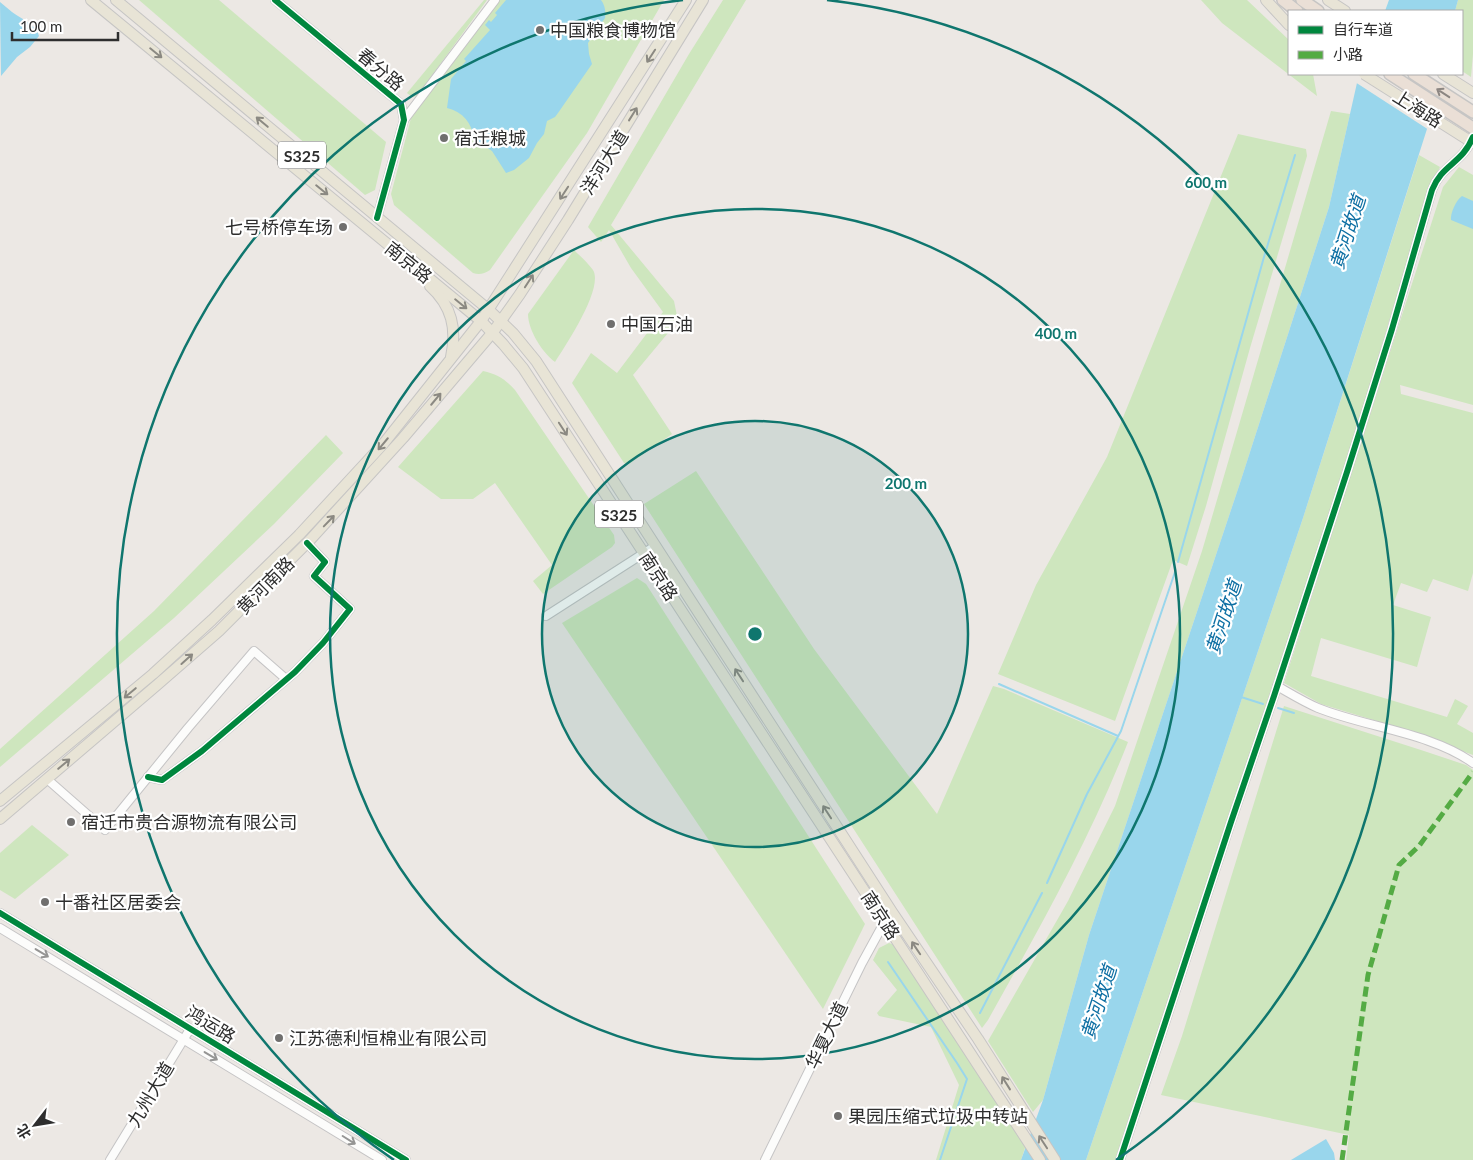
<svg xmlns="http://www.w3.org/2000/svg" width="1473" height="1160" viewBox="0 0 1473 1160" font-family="Lato,'Noto Sans SC',sans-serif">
	<rect width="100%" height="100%" fill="#ece8e4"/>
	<g fill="#cee6be">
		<polygon points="139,0 219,0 386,142 375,190 365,195"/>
		<polygon points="484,0 487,0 417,96 412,97 407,93"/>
		<path d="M499 0H664L587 133 490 270C484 274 479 275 473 273L394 205 391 194 411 118Z"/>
		<polygon points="723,0 746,0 611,225 674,301 678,321 633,375 672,434 629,464 624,463 572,383 591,353 617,373 663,312 631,268 609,230 601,242 588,227 689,54"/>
		<polygon points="1201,0 1247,0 1289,40 1289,74 1313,74 1317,96 1222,23"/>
		<polygon points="1458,0 1473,0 1473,54 1471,77 1462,71 1462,11 1455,11"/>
		<polygon points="1331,111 1350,114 1329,207 1240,483 1089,935 1043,1100 1033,1112 988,1041 1068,901 1115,806 1202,551"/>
		<polygon points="1238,134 1306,149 1307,156 1250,348 1206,506 1187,566 1173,560 1115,721 998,674 1036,585 1107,457"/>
		<polygon points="1419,155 1440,167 1429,190 1342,476 1115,1160 1086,1160 1303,518"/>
		<polygon points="1459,167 1473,175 1473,405 1400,385 1401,394 1473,413 1473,573 1468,591 1433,579 1427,592 1401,583 1393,605 1431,617 1417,667 1321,638 1311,676 1447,717 1455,699 1468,706 1457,724 1473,733 1473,755 1406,730 1321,704 1284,683 1443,187"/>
		<path d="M574 250C580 256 588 263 593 270 604 288 566 345 555 362 542 352 528 330 528 314Z"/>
		<path d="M483 371C497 374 505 379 515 390L614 535 615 543 612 547 543 594 533 581 552 565 495 483 473 499H441L398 467Z"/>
		<polygon points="326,435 343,453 274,524 174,618 0,767 0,749 154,611"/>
		<path d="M696 471 814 649 937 814 993 686 1004 689 1128 742C1090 839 1039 929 988 1020L982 1028 644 504Z"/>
		<polygon points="637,578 646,584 865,924 823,1009 562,623"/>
		<polygon points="1284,706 1424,751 1466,765 1473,770 1473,1160 1346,1160 1349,1135 1161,1095 1182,1036"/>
		<polygon points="32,825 69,855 15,899 0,890 0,853"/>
		<polygon points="889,943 895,945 1026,1145 1021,1160 936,1160 959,1085 931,1027 879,1016 877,1013 897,990 873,960 879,948"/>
	</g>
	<g fill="#99d6ec">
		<path d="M506 0H601C605 5 606 12 605 18L588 43 589 54 592 64 558 113 555 117 547 121 544 134 537 143 529 158 514 170 506 173 492 151 474 139C472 123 463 112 447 108L451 79 466 61 464 59 490 30 485 25 489 20 491 22 497 15 495 13Z"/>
		<polygon points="1389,0 1458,0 1455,11 1385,11"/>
		<path d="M0 2C4 5 8 9 12 12 21 19 36 24 39 36L30 47 17 57 1 76Z"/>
		<polygon points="1359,74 1434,107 1303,518 1086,1160 1021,1160 1043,1100 1089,935 1240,483 1329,207"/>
		<path d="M1462 196 1473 201V229L1451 220C1450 214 1456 200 1462 196Z"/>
		<polygon points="1326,1139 1334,1153 1335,1160 1291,1160"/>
	</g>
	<polygon fill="#ece8e4" points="1357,74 1444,74 1429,130 1355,82"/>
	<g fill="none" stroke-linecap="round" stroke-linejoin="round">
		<g stroke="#99d6ec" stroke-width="2">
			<polyline points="1178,562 1264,257 1295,155"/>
			<polyline points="999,684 1118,736"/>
			<polyline points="1241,697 1263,704"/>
			<polyline points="1278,708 1294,713"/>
			<polyline points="1047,883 1087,794 1121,731 1175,572"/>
			<polyline points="888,962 957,1063 967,1079 940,1160"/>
			<polyline points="980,1013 1042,893"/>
		</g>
		<defs>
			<g id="minor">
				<polyline points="275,0 401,104 404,120 377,218"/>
				<polyline points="404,120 495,0"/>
				<polyline points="546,616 655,546"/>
				<path d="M1277 686C1291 694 1304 702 1318 708 1365 727 1432 733 1473 763"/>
				<polyline points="148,777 162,780 202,751 295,672 323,643 350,609 314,576 325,562 307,543"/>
				<polyline points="47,779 105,830 188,728 254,651 286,679"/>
				<polyline points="0,913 406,1160"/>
				<polyline points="0,928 382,1160"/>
				<polyline points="110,1160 190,1029"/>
				<polyline points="765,1160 862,963 885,921 892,912"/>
				<path d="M1120 1160 1231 822 1274 696 1347 472 1392 329 1432 190C1442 164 1462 164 1473 137"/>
			</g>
			<g id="major">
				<polyline points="91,0 481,321 503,344 523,368 1040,1160"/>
				<polyline points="116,0 489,310 513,333 536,361 892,912 978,1039 1055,1160"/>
				<polyline points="1266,0 1289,25"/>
				<polyline points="1328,0 1345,11"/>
				<polyline points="1443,74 1473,93"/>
				<path d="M430 286C452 306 457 329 451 357"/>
				<polyline points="0,801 153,674 212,620 299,535 384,443 481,321 686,0"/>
				<polyline points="0,819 157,685 219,631 310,540 403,438 493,332 520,294 568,220 703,0"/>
			</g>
			<g id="highway">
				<polyline points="1283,0 1297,11"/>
				<polyline points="1302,0 1318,11"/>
				<polyline points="1390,74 1473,128"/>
				<polyline points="1414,74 1473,112"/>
			</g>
		</defs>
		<use href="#minor" stroke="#c5c4c5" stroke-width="10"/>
		<use href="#major" stroke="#c6c5c4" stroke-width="12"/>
		<use href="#highway" stroke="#c6c5c4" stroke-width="14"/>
		<use href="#minor" stroke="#fcfcfb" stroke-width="8"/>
		<use href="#major" stroke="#e8e4d6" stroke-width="10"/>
		<use href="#highway" stroke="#eadfd6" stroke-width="11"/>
		<defs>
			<polyline id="major-bridge" points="1364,74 1473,143"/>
		</defs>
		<use href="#major-bridge" stroke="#c6c5c4" stroke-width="12" stroke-linecap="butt"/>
		<use href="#major-bridge" stroke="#e8e4d6" stroke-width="10"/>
		<polyline stroke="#54ab44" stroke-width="5" stroke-dasharray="10 5" stroke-linecap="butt" points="1342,1160 1368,975 1399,865 1419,846 1473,772"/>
		<defs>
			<g id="cycleway">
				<polyline points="275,0 401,104 404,120 377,218"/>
				<polyline points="148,777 162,780 202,751 295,672 323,643 350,609 314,576 325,562 307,543"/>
				<polyline points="0,913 406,1160"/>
				<path d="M1120 1160 1231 822 1274 696 1347 472 1392 329 1432 190C1442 164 1462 164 1473 137"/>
			</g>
		</defs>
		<use href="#cycleway" stroke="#fff" stroke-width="9"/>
		<use href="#cycleway" stroke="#00873e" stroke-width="6"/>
	</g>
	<defs><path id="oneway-shaft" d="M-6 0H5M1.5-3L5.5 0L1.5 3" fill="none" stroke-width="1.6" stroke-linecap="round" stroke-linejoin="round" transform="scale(1.25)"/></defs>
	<g stroke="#8b8982">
		<use href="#oneway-shaft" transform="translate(156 53) rotate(39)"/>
		<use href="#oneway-shaft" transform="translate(651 56) rotate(123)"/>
		<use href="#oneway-shaft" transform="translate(633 114) rotate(-58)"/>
		<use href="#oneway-shaft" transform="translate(262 122) rotate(-140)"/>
		<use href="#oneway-shaft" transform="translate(322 190) rotate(39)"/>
		<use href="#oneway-shaft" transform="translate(564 193) rotate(123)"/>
		<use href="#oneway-shaft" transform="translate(529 281) rotate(-57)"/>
		<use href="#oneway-shaft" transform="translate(461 304) rotate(39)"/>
		<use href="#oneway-shaft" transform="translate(436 399) rotate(-50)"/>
		<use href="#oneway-shaft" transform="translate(563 429) rotate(57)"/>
		<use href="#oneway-shaft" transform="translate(383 444) rotate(130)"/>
		<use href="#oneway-shaft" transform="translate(329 521) rotate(-46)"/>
		<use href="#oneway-shaft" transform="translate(187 659) rotate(-42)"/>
		<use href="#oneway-shaft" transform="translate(739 675) rotate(-123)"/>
		<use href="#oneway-shaft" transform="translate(130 693) rotate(140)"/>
		<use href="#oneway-shaft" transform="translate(64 764) rotate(-40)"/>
		<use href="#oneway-shaft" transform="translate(827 812) rotate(-123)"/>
		<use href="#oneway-shaft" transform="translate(916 948) rotate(-124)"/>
		<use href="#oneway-shaft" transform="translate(1006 1083) rotate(-122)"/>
		<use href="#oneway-shaft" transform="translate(1043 1142) rotate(-123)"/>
	</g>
	<use stroke="#8c8682" href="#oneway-shaft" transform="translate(1443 93) rotate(-147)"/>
	<g stroke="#959594">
		<use href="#oneway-shaft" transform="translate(42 953) rotate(31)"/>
		<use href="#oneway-shaft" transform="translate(211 1056) rotate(31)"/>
		<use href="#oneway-shaft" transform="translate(349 1140) rotate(32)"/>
	</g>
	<circle cx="755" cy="634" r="213" fill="#0f766e" fill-opacity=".12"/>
	<g fill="none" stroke="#0f766e" stroke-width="2.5">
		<circle cx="755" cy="634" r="213"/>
		<circle cx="755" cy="634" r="425"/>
		<path d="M394 1160A638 638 0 0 1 683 0M827 0A638 638 0 0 1 1116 1160"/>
	</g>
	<g fill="#706f6e" stroke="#fff" stroke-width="2">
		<circle cx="540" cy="30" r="5"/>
		<circle cx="444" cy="138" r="5"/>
		<circle cx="343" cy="227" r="5"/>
		<circle cx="611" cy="324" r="5"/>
		<circle cx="71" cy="822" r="5"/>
		<circle cx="45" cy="902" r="5"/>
		<circle cx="279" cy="1038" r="5"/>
		<circle cx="838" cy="1116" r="5"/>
	</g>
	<g text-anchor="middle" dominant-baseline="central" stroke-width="4.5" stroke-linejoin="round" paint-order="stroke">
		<g fill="#fff" stroke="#6d6d6d" stroke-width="1">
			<rect x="278" y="141.5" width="48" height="27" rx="4"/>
			<rect x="595" y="500.5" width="48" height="27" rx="4"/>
		</g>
		<g font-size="16" font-weight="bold" fill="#2e2e2e">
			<text x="302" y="155">S325</text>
			<text x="619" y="514">S325</text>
		</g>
		<g font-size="18" fill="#2e2e2e" stroke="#fff" text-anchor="start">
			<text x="550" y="30">中国粮食博物馆</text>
			<text x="454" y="138">宿迁粮城</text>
			<text x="333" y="227" text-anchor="end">七号桥停车场</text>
			<text x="621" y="324">中国石油</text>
			<text x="81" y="822">宿迁市贵合源物流有限公司</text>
			<text x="55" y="902">十番社区居委会</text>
			<text x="289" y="1038">江苏德利恒棉业有限公司</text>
			<text x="848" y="1116">果园压缩式垃圾中转站</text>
		</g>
		<g font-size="18" fill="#2e2e2e" stroke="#fff">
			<text transform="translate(381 69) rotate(40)">春分路</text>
			<text transform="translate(1418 108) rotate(32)">上海路</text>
			<text transform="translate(604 162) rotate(-58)">洋河大道</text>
			<text transform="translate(409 262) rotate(39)">南京路</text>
			<text transform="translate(659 576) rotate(57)">南京路</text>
			<text transform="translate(265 585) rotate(-45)">黄河南路</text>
			<text transform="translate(881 915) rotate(57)">南京路</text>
			<text transform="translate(211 1024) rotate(31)">鸿运路</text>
			<text transform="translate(826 1035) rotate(-64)">华夏大道</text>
			<text transform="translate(150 1094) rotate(-59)">九州大道</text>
		</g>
		<g font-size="19" font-style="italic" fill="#0d6fa3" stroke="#fff">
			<text transform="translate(1347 232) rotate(-72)">黄河故道</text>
			<text transform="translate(1223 617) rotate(-72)">黄河故道</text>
			<text transform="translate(1098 1002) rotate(-72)">黄河故道</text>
		</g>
	</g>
	<circle cx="755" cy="634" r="8" fill="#0f766e" stroke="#fff" stroke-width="2.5"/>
	<g font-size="15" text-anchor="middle" font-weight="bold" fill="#0f766e" stroke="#fff" stroke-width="4.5" stroke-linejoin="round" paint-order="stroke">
		<text x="1206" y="188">600 m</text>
		<text x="1056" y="339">400 m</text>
		<text x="906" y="489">200 m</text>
	</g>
	<rect x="1288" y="10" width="175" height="65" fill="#ffffff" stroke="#ababab"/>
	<rect x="1298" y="26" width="25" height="8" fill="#00873e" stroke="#ababab"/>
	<text x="1333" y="35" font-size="15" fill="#2e2e2e">自行车道</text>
	<rect x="1298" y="51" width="25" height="8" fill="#54ab44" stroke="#ababab"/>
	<text x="1333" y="60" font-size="15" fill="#2e2e2e">小路</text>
	<g transform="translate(35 1125) rotate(239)" stroke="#ffffff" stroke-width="4" paint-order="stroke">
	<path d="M0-4L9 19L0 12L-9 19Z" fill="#2e2e2e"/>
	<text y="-8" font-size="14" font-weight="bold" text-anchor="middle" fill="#2e2e2e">北</text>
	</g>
	<path d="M12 32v8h106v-8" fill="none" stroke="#2e2e2e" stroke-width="2.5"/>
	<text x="20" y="32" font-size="15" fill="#2e2e2e" stroke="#ffffff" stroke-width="4" paint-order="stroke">100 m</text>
</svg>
